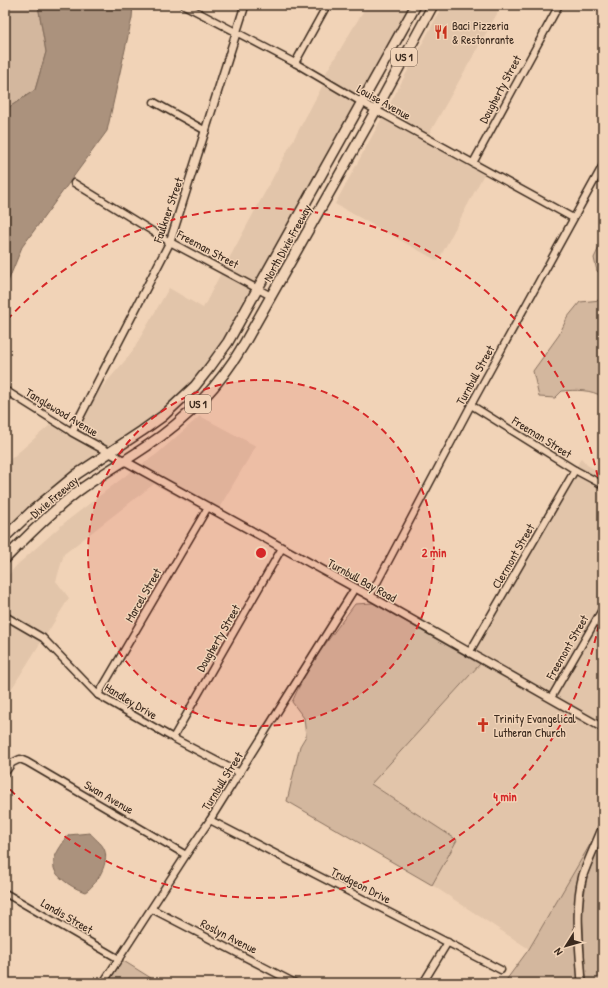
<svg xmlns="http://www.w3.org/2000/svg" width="608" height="988" viewBox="0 0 608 988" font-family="'Patrick Hand',sans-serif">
	<rect width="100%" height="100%" fill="#f1d3b7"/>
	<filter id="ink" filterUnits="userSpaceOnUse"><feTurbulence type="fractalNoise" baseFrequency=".025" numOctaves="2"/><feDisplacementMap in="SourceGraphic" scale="8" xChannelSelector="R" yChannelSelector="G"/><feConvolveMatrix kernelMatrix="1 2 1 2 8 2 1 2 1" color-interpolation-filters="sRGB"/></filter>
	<g filter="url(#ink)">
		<g fill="#e2c5aa">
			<polygon points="367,5 412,5 361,97 324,76"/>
			<polygon points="443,5 502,5 429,134 386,111"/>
			<polygon points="323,85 357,105 257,283 225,266"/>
			<polygon points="382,118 484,174 438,261 335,204"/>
			<polygon points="221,273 253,290 225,340 207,365 192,383 156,416 109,448 77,430 96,394 130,355 169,288 203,308"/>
			<polygon points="200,416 256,446 219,508 141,465 157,454"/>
			<polygon points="50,425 54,426 66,434 101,453 75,471 14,520 5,529 5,464"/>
			<polygon points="581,458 587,465 603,474 603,481 577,466"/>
			<polygon points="133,470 202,508 201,510 154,484 64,554 56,581 69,598 46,635 5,611 5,579 17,565 63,524"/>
			<polygon points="576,475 603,490 603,600 550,693 474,651"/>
			<polygon points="603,615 603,724 556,696"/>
			<polygon points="5,621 41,642 5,699"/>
			<polygon points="480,664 549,701 603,733 603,816 595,836 529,949 432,885 457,840 371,784"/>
		</g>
		<g fill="#d3b79e" stroke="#87705e">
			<polygon points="5,5 38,5 46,52 35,90 5,110"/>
			<polygon points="603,239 603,276 597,271 594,258"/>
			<path d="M601 300H603V397C591 389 575 390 562 391L555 398 539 397 533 371 559 335 567 318 580 302Z"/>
			<path d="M373 603 480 664 371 784 457 840 432 885 287 801 300 746 306 736 304 718 292 702C307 666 332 635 355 604Z"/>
			<polygon points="595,836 579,876 574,911 578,983 504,983 529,949"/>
			<polygon points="603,836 603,983 586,983 582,911 587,876"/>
			<polygon points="122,960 159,983 108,983"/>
		</g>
		<g fill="#ab927d" stroke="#7e6857">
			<polygon points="38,5 133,5 132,18 107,131 22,247 5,289 5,110 35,90 46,52"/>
			<path d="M90 833C93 837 102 844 103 847 112 860 96 886 85 892 76 889 69 885 62 879 44 865 59 850 68 835Z"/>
		</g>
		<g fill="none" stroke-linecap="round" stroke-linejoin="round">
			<defs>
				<g id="minor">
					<polyline points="184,5 295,63 363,103 573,218"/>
					<polyline points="295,63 327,5"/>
					<polyline points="154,102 206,131"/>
					<polyline points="473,163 559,5"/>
					<polyline points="74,183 170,242 271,296"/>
					<polyline points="5,390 72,432"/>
					<polyline points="471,405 575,470 603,485"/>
					<polyline points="370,596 471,405 603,165"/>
					<polyline points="5,616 43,638 98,695 173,738 240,773"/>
					<polyline points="469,653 575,470"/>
					<polyline points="98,695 208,507"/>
					<polyline points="551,698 603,608"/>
					<polyline points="173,738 282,548"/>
					<polyline points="5,773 12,763 20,759 27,762 186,855"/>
					<polyline points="210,820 501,970"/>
					<polyline points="5,893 119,959"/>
					<polyline points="152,909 295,983"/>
					<polyline points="103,983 186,855 210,820 355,588"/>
					<polyline points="423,983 448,942"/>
				</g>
				<g id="tertiary">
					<polyline points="245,5 170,242 72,432 370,596 603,728"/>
					<path d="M582 983C580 950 574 906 583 875 589 858 597 842 603 826"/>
				</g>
				<g id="primary">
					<polyline points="5,537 31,512 77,474 142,431 163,416 195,386 210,367 228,342 258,288 416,5"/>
					<path d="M5 559C29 534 53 510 81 489 102 474 125 461 147 446 186 420 220 385 244 344L376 110 433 5"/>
				</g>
			</defs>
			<use href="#minor" stroke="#3b2a1e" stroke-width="9"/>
			<use href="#tertiary" stroke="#3b2a1e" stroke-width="10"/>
			<use href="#primary" stroke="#3b2a1e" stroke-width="12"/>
			<use href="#minor" stroke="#f1d3b7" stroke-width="6"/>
			<use href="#tertiary" stroke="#f1d3b7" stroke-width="7"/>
			<use href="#primary" stroke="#f1d3b7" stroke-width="9"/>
		</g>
	</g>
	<circle cx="261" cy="553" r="173" fill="#d62828" fill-opacity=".12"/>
	<g fill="none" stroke="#d62828" stroke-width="2" stroke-dasharray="7 5">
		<circle cx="261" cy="553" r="173"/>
		<path d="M603 601A345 345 0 0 1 7 786M7 320A345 345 0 0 1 603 505"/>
	</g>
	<defs>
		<symbol id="restaurant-bare" viewBox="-9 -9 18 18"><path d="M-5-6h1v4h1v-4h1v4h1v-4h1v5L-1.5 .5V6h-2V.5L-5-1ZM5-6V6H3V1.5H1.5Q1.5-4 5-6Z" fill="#c8321e" stroke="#f1d3b7" stroke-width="2.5" paint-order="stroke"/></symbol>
		<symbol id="church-bare" viewBox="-9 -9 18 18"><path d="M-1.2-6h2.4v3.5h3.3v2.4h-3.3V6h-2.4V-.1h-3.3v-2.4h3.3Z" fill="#c8321e" stroke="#f1d3b7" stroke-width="2.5" paint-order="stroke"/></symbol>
	</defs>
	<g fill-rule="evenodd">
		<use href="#restaurant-bare" x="431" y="22" width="20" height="20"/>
		<use href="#church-bare" x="473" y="715" width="20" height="20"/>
	</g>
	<g text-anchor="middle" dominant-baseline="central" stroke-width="3" stroke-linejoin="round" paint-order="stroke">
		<g fill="#f1d3b7" stroke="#725d4c" stroke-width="1">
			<rect x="391" y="48" width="26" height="18" rx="3"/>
			<rect x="185" y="395" width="26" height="18" rx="3"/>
		</g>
		<g font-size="11" font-weight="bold" fill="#3b2a1e">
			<text x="404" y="57">US 1</text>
			<text x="198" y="404">US 1</text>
		</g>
		<g font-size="12" fill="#3b2a1e" stroke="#f1d3b7" text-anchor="start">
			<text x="452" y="25">Baci Pizzeria<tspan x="452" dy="14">&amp; Restonrante</tspan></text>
			<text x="494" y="718">Trinity Evangelical<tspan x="494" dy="14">Lutheran Church</tspan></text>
		</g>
		<g font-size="12" fill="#3b2a1e" stroke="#f1d3b7">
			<text transform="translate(500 89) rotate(-62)">Dougherty Street</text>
			<text transform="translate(384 102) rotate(29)">Louise Avenue</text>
			<text transform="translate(168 210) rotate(-71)">Faulkner Street</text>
			<text transform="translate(287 243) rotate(-61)">North Dixie Freeway</text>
			<text transform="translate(208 249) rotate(28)">Freeman Street</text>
			<text transform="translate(475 375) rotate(-61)">Turnbull Street</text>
			<text transform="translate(62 412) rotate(31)">Tanglewood Avenue</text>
			<text transform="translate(542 437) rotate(32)">Freeman Street</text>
			<text transform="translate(54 497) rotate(-40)">Dixie Freeway</text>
			<text transform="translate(513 556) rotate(-60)">Clermont Street</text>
			<text transform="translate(362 580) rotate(29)">Turnbull Bay Road</text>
			<text transform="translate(143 595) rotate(-60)">Marcel Street</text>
			<text transform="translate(218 638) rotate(-60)">Dougherty Street</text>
			<text transform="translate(567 647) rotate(-60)">Freemont Street</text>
			<text transform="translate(131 701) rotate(31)">Handley Drive</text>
			<text transform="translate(222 781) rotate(-58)">Turnbull Street</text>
			<text transform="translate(109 797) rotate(30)">Swan Avenue</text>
			<text transform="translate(361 885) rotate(27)">Trudgeon Drive</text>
			<text transform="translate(67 916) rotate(30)">Landis Street</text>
			<text transform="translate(229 936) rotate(27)">Roslyn Avenue</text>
		</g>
	</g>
	<circle cx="261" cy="553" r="6" fill="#d62828" stroke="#f1d3b7" stroke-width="2"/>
	<g font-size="12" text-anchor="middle" font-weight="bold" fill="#d62828" stroke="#f1d3b7" stroke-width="3" stroke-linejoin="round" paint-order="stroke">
		<text x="434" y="557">2 min</text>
		<text x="505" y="801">4 min</text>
	</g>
	<rect width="608" height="988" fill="none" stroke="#f1d3b7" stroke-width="20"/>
	<rect x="10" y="10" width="588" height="968" fill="none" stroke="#3b2a1e" stroke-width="1.5" filter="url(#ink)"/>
	<g transform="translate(566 946) rotate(233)" stroke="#f1d3b7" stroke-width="3" paint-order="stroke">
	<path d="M0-3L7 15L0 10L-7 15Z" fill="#3b2a1e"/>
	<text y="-6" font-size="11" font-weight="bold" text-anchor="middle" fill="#3b2a1e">N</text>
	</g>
</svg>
